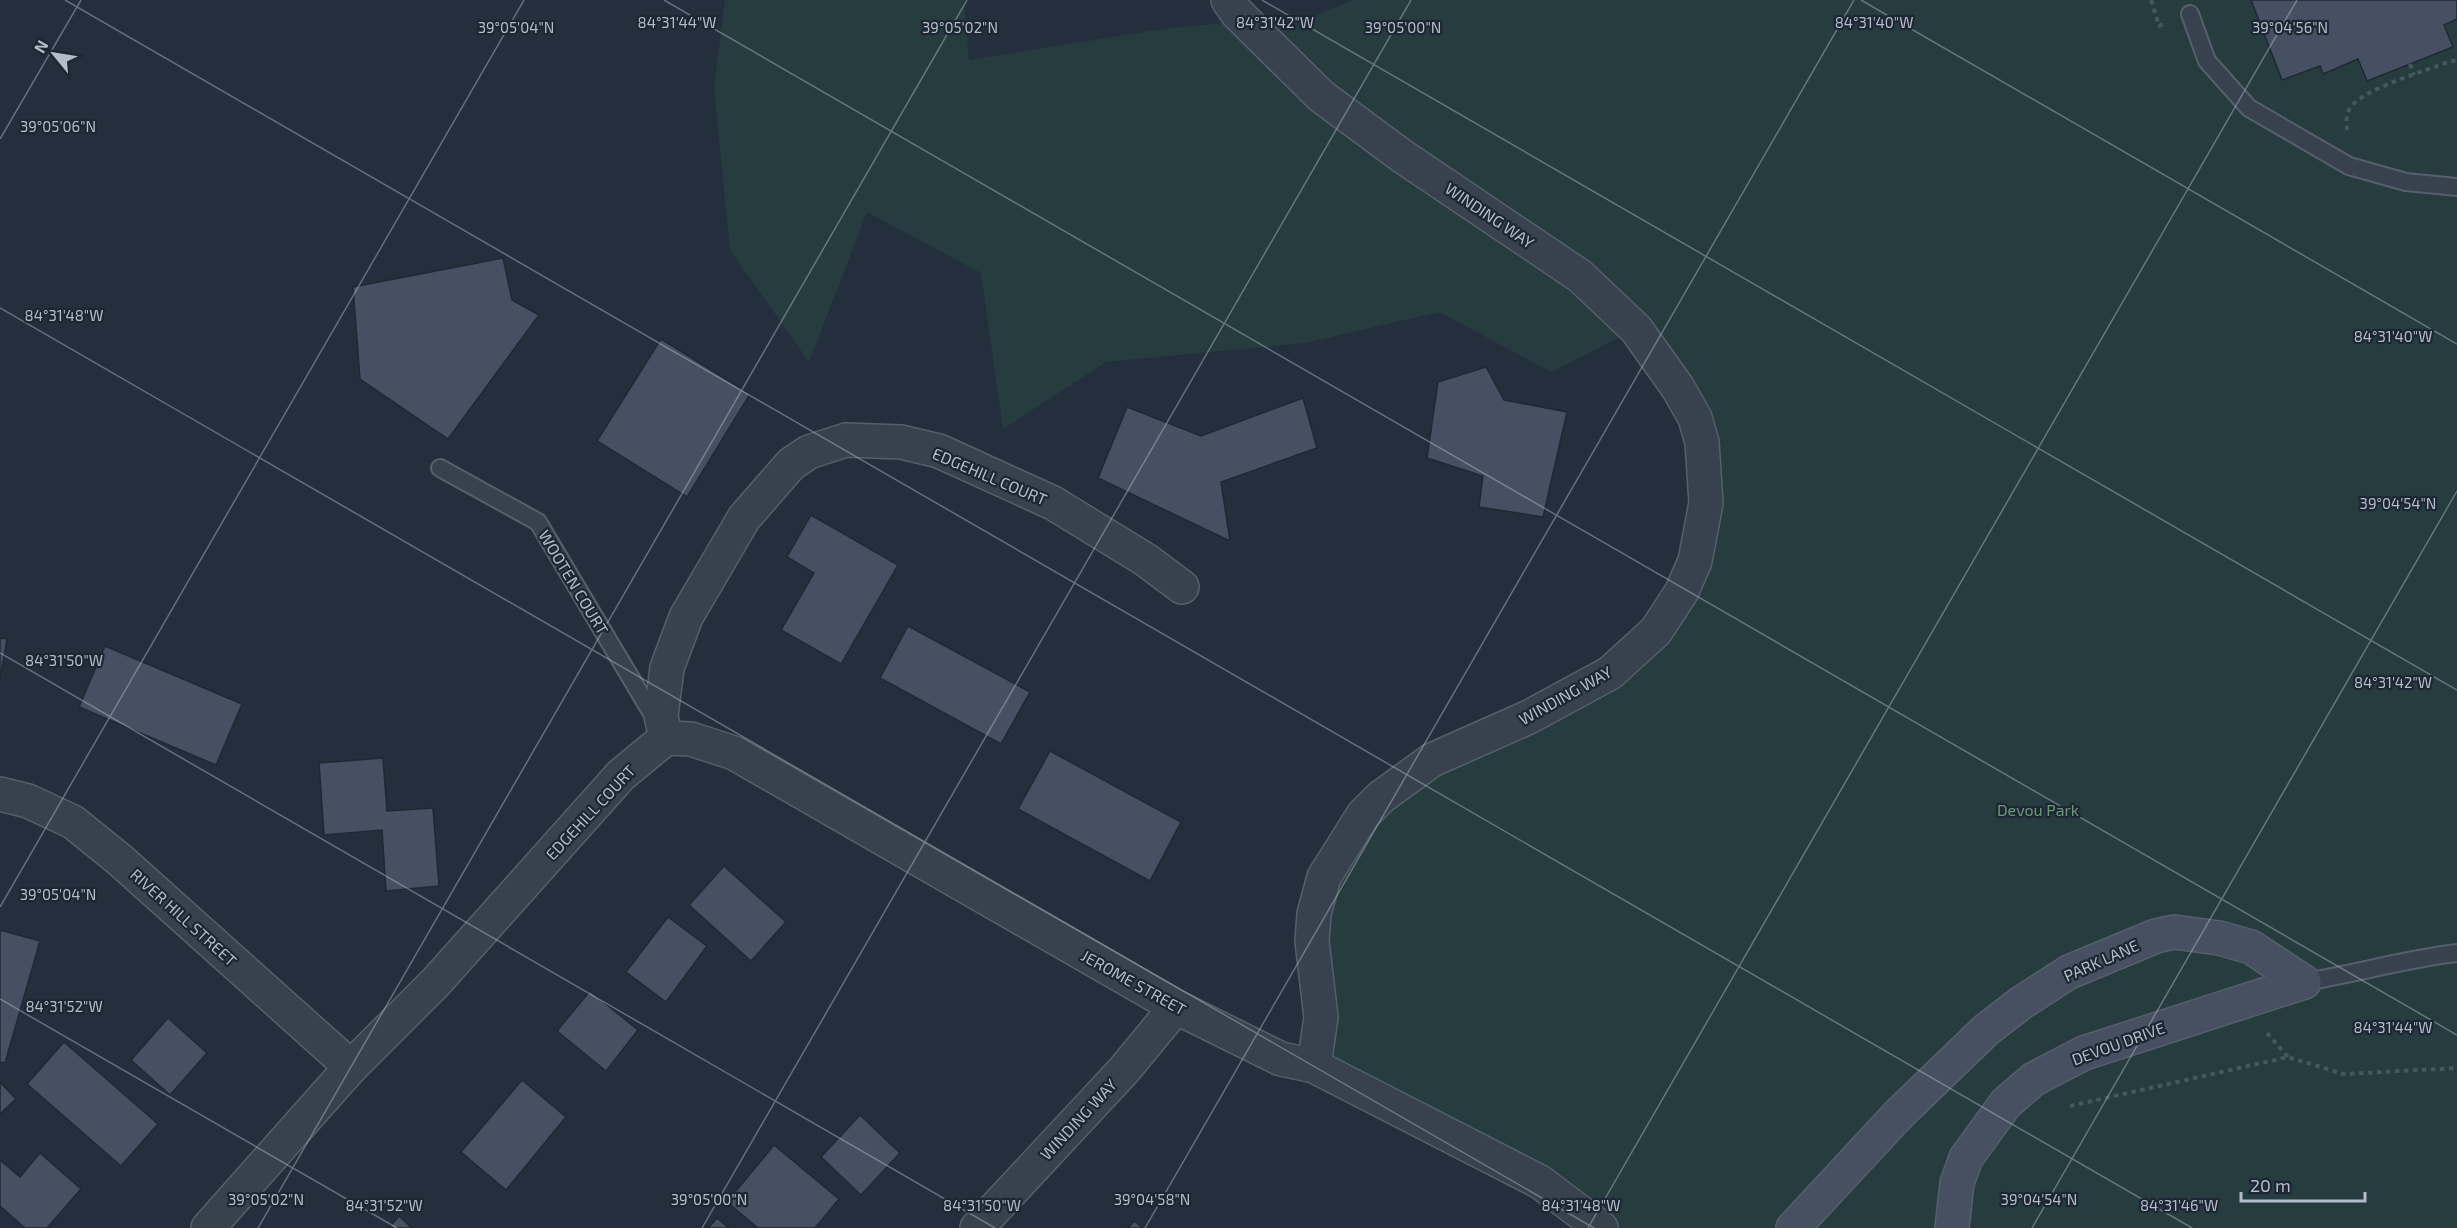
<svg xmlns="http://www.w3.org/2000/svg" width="2457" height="1228" viewBox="0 0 2457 1228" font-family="'Exo 2',sans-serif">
	<rect width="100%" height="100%" fill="#242f3e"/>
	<polygon fill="#263c3f" points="725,0 964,0 969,60 1162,29 1319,14 1354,0 2457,0 2457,1228 1601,1228 1314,1066 1312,941 1363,815 1610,673 1682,591 1702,442 1636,329 1551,372 1439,312 1305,343 1106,362 1003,429 981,273 867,212 809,362 730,250 714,87"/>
	<g fill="#455162" stroke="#1f2835" stroke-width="1.5">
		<polygon points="2251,0 2457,0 2457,19 2444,25 2453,47 2367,81 2358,59 2323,74 2320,66 2282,80"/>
		<polygon points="503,258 512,300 539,315 448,439 360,379 353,287"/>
		<polygon points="661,339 750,394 687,497 597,441"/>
		<polygon points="1486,367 1504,400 1567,412 1543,517 1479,507 1483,476 1427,458 1438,382"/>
		<polygon points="1303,398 1317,448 1221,482 1230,541 1098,478 1127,407 1201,436"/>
		<polygon points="811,515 898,565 841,664 781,630 814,573 787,557"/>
		<polygon points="908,626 1030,692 1001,744 880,678"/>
		<polygon points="0,638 7,639 0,680"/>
		<polygon points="105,646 242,704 216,765 79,707"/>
		<polygon points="1050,751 1181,822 1150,881 1018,809"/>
		<polygon points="383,758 387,811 433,808 439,886 386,891 382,830 324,835 319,763"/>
		<polygon points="724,866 786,922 751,961 689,905"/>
		<polygon points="668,917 707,946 666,1002 626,972"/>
		<polygon points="0,930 40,941 5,1063 0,1062"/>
		<polygon points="590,991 638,1030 606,1071 557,1031"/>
		<polygon points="168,1018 207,1053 170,1095 131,1060"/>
		<polygon points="64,1042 158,1124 121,1166 27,1084"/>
		<polygon points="522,1080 566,1117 506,1190 461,1152"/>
		<polygon points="0,1082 16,1099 0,1114"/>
		<polygon points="860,1115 900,1153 861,1195 821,1157"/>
		<polygon points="774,1145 839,1199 815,1228 758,1228 727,1202"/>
		<polygon points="40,1153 81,1189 47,1228 25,1228 0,1206 0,1160 20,1177"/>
		<polygon points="399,1216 412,1228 389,1228"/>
		<polygon points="717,1218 729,1228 708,1228"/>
		<polygon points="1134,1221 1143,1228 1128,1228"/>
	</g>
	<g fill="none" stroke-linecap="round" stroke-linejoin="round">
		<defs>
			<g id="lane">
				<polyline points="2190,14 2207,61 2249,108 2349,166 2406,182 2457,187"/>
				<polyline points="440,468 538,522 657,722"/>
				<path d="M2304 982C2355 974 2405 959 2457 953"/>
			</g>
			<g id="street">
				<polyline points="1228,0 1237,13 1321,96 1402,156 1580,276 1636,329 1678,388 1695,418 1702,442 1706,503 1695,561 1682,591 1656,631 1610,673 1529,717 1432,760 1381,797 1363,815 1324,877 1314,914 1312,941 1321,1017 1314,1066"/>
				<polyline points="666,738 691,739 734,753 1176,1007 1281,1059 1314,1066 1540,1182 1601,1228"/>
				<polyline points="666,738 661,716 667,668 686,617 744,518 791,464 809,452 846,440 901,442 939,451 1053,503 1146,560 1182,587"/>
				<polyline points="0,794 28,801 73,822 120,860 351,1067"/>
				<polyline points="208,1228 351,1067 436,982 621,775 666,738"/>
				<polyline points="977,1228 1124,1070 1176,1007"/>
			</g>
			<g id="secondary">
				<polyline points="1793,1228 1898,1115 1986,1030 2021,1003 2069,972 2156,936 2174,932 2219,938 2251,947 2304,982"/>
				<polyline points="1952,1228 1957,1183 1966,1158 2006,1103 2034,1079 2084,1053 2304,982"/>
			</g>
		</defs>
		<use href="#lane" stroke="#565f6c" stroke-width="20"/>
		<use href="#street" stroke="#565f6c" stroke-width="36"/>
		<use href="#secondary" stroke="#565f6c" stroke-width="36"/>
		<g stroke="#44595c" stroke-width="4" stroke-dasharray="4.5 4.5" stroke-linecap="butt">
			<polyline points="2151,0 2159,26 2163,24"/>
			<polyline points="2410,64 2414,75"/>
			<path d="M2347 130C2346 122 2346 113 2351 107 2363 89 2427 70 2449 62L2457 60"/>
			<polyline points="2267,1033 2288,1057"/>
			<polyline points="2070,1106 2288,1057 2343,1074 2457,1068"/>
		</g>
		<use href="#lane" stroke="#38414e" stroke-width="16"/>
		<use href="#street" stroke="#38414e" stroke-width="33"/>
		<use href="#secondary" stroke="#465061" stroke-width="33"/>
	</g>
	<path fill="none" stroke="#b4bcc9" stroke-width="1.5" stroke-opacity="0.45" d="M65 0 2192 1228M664 0 2457 1035M1262 0 2457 690M1861 0 2457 344M0 139 81 0M0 308 1594 1228M0 653 995 1228M0 907 524 0M0 999 397 1228M258 1228 967 0M702 1228 1411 0M1145 1228 1854 0M1588 1228 2297 0M2032 1228 2457 491"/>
	<g text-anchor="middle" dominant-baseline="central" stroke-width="4.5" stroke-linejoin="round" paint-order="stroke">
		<g font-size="16" fill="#b4bcc9" stroke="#1d2633">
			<text transform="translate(1490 215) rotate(34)">WINDING WAY</text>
			<text transform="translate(990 476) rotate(23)">EDGEHILL COURT</text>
			<text transform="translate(574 582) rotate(59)">WOOTEN COURT</text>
			<text transform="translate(1565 695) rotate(-29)">WINDING WAY</text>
			<text transform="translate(590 812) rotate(-47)">EDGEHILL COURT</text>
			<text transform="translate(184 917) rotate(42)">RIVER HILL STREET</text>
			<text transform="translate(2101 960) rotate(-24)">PARK LANE</text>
			<text transform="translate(1134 982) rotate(29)">JEROME STREET</text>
			<text transform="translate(2118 1043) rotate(-20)">DEVOU DRIVE</text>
			<text transform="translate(1078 1119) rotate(-47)">WINDING WAY</text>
		</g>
		<g font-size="16" fill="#6b9a76" stroke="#1d2633">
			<text x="2038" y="809">Devou Park</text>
		</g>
	</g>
	<g font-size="15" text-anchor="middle" fill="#b4bcc9" stroke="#1d2633" stroke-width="4.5" stroke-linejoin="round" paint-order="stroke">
		<text x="677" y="28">84°31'44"W</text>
		<text x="1275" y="28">84°31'42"W</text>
		<text x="1874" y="28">84°31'40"W</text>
		<text x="516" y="33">39°05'04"N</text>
		<text x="960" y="33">39°05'02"N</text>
		<text x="1403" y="33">39°05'00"N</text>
		<text x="2290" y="33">39°04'56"N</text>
		<text x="58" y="132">39°05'06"N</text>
		<text x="64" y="321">84°31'48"W</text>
		<text x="2393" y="342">84°31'40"W</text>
		<text x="2398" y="509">39°04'54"N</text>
		<text x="64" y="666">84°31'50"W</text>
		<text x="2393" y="688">84°31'42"W</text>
		<text x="58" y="900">39°05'04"N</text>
		<text x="64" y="1012">84°31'52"W</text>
		<text x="2393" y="1033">84°31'44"W</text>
		<text x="266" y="1205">39°05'02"N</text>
		<text x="709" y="1205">39°05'00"N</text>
		<text x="1152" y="1205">39°04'58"N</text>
		<text x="2039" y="1205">39°04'54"N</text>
		<text x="384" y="1211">84°31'52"W</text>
		<text x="982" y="1211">84°31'50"W</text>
		<text x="1581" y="1211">84°31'48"W</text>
		<text x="2179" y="1211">84°31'46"W</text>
	</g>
	<g transform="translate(54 54) rotate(300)" stroke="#1d2633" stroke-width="4.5" paint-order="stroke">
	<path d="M0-4.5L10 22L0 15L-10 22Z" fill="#b4bcc9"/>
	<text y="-9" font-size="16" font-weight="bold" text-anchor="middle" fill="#b4bcc9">N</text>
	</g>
	<path d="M2241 1192v9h124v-9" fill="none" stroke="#b4bcc9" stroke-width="3"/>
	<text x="2250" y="1192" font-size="18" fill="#b4bcc9" stroke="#1d2633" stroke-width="4.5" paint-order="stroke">20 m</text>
</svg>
